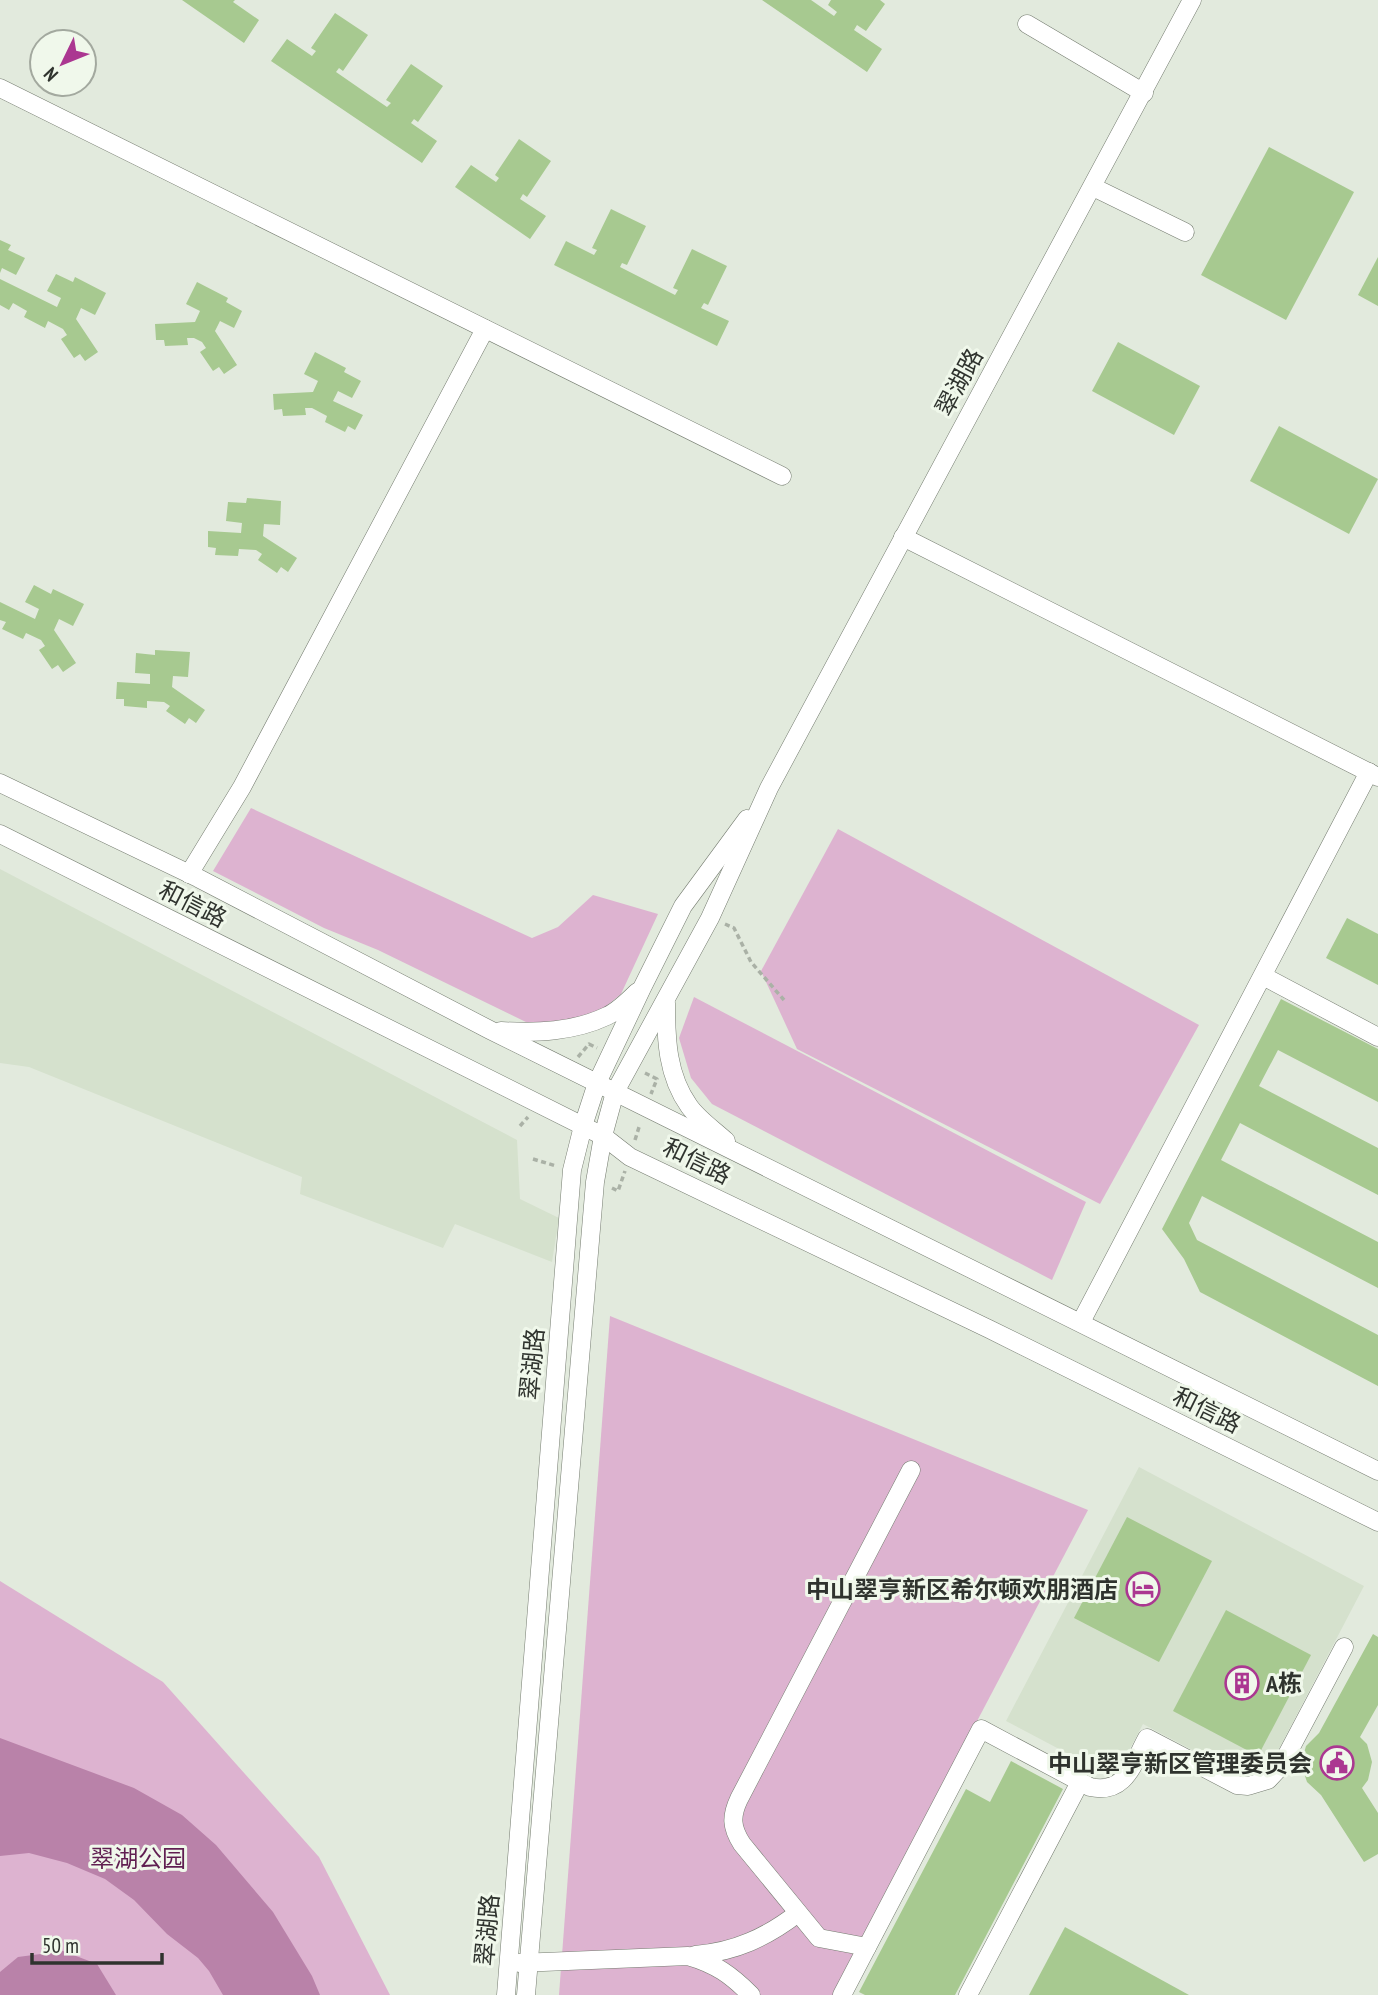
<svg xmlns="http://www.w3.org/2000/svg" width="1378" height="1995" viewBox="0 0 1378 1995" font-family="'PT Sans Narrow','Noto Sans SC',sans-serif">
	<rect width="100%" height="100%" fill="#e2eadd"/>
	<g fill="#d5e1cd">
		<polygon points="0,869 517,1140 520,1199 559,1218 552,1262 455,1224 443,1248 300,1194 302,1177 29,1067 0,1063"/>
		<polygon points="1139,1467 1364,1586 1273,1760 1268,1767 1255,1774 1240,1775 1143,1724 1114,1778 1006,1721"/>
	</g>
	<g fill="#ddb3d0">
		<polygon points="251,808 532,938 558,927 593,895 658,914 621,994 598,1013 554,1025 528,1023 378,950 324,928 213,871"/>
		<polygon points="838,829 1199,1025 1100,1204 797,1049 761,971"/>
		<polygon points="694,997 1086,1202 1052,1280 712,1104 691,1078 679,1038"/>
		<polygon points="610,1316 1088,1510 833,1995 559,1995"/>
		<polygon points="0,1581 163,1682 319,1857 390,1995 0,1995"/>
	</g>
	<g fill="#b982a9">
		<polygon points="0,1738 134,1788 182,1815 216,1845 273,1912 312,1976 320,1995 223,1995 209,1971 198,1958 167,1934 134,1900 105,1879 67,1863 29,1853 0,1856"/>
		<polygon points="63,1951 97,1964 116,1995 0,1995 0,1972 18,1957"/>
	</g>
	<g fill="#a7c990">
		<polygon points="182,0 235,0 233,2 259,20 244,43"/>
		<polygon points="762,0 811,0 834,16 837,12 828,5 831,0 880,0 885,4 866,31 857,25 854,30 882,49 867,72"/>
		<polygon points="335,13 368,35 343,71 339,68 336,72 362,90 387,107 391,103 386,100 411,64 443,86 418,122 414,119 411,123 437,141 422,163 271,61 287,39 312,56 316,51 311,48"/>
		<polygon points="519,139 551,161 527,197 523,194 520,199 546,216 530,239 455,187 471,165 496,182 499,178 495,175"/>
		<polygon points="1269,147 1354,192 1286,320 1201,275"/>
		<polygon points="611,209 646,226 627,265 622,263 620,267 675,295 678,290 673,288 692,249 727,266 708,305 704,303 701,308 729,321 717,346 554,265 566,241 594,255 597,250 592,248"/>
		<polygon points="0,240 11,245 8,250 25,258 16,275 2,268 0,273"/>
		<polygon points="1378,257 1378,306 1358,295"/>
		<polygon points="56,274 73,282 75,277 106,293 95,315 81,308 76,319 98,352 85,361 80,354 74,358 61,339 67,335 63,329 48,321 45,328 24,317 27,311 13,303 9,310 0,305 0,279 57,307 61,298 47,291"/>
		<polygon points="197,282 228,298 226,302 242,311 234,328 220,321 215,331 237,365 224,374 219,367 213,371 200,352 206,348 202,342 194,338 187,338 188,345 165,346 164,340 156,340 155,324 195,322 200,311 186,304"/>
		<polygon points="1118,342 1200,386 1174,435 1092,391"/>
		<polygon points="315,352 346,368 344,372 361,381 352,398 338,391 333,401 363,415 355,430 348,426 345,432 325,422 327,416 312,408 305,408 306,415 283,416 282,409 274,410 273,394 313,392 318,381 304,374"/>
		<polygon points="1279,426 1378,479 1349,534 1250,481"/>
		<polygon points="247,498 281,501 280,525 264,524 263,536 297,558 288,572 281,567 277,573 258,560 262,554 256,550 239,549 238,556 215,555 216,548 208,547 208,531 241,533 242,523 226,521 228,502 246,503"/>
		<polygon points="34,585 51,594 53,589 84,604 73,626 59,619 54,630 76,663 63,672 58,665 52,669 39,650 45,646 41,640 26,633 23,639 2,629 6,622 0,620 0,602 35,619 39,609 25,602"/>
		<polygon points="155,650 190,652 188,677 173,676 172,687 205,710 196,723 189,718 185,724 166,711 170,706 164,702 147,701 147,708 124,706 124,699 116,699 117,682 150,684 150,674 135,673 136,653 155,655"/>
		<polygon points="1347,918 1378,934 1378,985 1326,958"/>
		<polygon points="1281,999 1378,1049 1378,1102 1278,1050 1259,1086 1378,1148 1378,1195 1240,1123 1221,1160 1378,1242 1378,1288 1202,1196 1189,1223 1197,1240 1378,1335 1378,1386 1200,1292 1184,1259 1162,1229"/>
		<polygon points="1127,1517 1212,1561 1159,1662 1074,1618"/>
		<polygon points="1226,1610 1311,1655 1258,1756 1173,1711"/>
		<polygon points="1373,1634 1378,1637 1378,1705 1360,1737 1367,1744 1372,1762 1368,1780 1362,1788 1378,1813 1378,1854 1364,1862 1321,1795 1307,1782 1301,1764 1306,1746 1319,1733"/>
		<polygon points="1011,1761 1063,1789 955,1995 865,1995 859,1992 966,1789 990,1802"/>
		<polygon points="1065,1927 1189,1995 1029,1995"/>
	</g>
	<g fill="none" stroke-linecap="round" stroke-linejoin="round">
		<defs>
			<g id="minor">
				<polyline points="1027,24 1144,93"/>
				<polyline points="0,88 782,476"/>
				<polyline points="1093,187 1185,232"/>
				<polyline points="903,537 1378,777"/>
				<polyline points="0,783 198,878 490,1030 1378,1471"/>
				<polyline points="0,834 603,1136 630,1157 989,1329 1378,1522"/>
				<polyline points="189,874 242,787 485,329"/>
				<polyline points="1263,976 1378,1037"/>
				<path d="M666 1003C666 1039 667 1075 689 1106 698 1119 714 1130 726 1141"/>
				<path d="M501 1031C537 1033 573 1032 607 1016 618 1011 628 1001 637 992"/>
				<polyline points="1081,1322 1369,772"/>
				<path d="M867 1947 819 1938 742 1844C731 1827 731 1816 739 1799L911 1470"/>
				<path d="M695 1955C735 1952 767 1937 798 1913"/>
				<path d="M519 1963 688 1956C716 1964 731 1975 751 1995"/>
				<polyline points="506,1995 572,1170 583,1126 597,1083 642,988 683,906 747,819"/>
				<polyline points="526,1995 595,1182 603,1136 615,1092 710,918 769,788 1192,0"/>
				<path d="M842 1995 981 1729 1090 1787C1126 1795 1133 1763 1147 1738L1237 1785 1248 1786 1268 1780 1281 1766 1344 1647"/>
				<polyline points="968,1995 1080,1782"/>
			</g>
		</defs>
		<use href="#minor" stroke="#757c70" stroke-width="19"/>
		<g stroke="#aab1a6" stroke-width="3.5" stroke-dasharray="5 3.5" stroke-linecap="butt">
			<polyline points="725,924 734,928 751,962 784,1000"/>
			<polyline points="578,1057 589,1044 597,1048"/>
			<polyline points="645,1073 657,1079 651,1094"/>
			<polyline points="520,1126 528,1117"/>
			<polyline points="635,1140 640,1124"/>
			<polyline points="533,1159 556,1166"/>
			<polyline points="612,1188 618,1191 625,1171"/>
		</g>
		<use href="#minor" stroke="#fff" stroke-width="18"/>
	</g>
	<defs>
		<symbol id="hotel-ring" viewBox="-11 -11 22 22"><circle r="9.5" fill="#f0f8eb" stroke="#ab3791" stroke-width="1.5"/><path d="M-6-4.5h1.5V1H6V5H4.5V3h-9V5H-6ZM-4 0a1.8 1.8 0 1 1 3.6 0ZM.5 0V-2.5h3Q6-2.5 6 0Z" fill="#ab3791"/></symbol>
		<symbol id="building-ring" viewBox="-11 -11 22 22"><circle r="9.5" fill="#f0f8eb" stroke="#ab3791" stroke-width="1.5"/><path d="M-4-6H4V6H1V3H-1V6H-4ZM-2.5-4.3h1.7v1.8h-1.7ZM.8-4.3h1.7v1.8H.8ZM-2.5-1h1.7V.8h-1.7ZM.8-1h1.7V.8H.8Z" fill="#ab3791"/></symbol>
		<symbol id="civic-ring" viewBox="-11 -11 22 22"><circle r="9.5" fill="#f0f8eb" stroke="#ab3791" stroke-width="1.5"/><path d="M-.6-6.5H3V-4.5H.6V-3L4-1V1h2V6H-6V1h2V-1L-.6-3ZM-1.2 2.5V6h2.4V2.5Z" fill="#ab3791"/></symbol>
	</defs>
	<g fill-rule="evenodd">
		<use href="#hotel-ring" x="1124" y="1570" width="38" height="38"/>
		<use href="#building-ring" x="1223" y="1664" width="38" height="38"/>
		<use href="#civic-ring" x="1318" y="1744" width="38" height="38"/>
	</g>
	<g text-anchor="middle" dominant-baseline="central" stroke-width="6" stroke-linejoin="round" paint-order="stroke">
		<g font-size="24" fill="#2f332e" stroke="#f0f8eb">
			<text transform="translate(959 382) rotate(-62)">翠湖路</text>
			<text transform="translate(193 904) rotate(27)">和信路</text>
			<text transform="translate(697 1161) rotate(26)">和信路</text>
			<text transform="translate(532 1364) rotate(-85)">翠湖路</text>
			<text transform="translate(1207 1410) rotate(26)">和信路</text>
			<text transform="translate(487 1930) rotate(-85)">翠湖路</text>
		</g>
		<g font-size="24" font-weight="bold" fill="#2f332e" stroke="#f0f8eb" text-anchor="end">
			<text x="1118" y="1589">中山翠亨新区希尔顿欢朋酒店</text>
			<text x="1266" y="1683" text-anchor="start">A栋</text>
			<text x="1312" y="1763">中山翠亨新区管理委员会</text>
		</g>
		<g font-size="24" fill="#601e51" stroke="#f0f8eb">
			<text x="138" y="1858">翠湖公园</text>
		</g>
	</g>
	<g transform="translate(63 63) rotate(227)"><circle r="33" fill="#f0f8eb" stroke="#a3a99f" stroke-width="2"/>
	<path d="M0-5L12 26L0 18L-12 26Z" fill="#ab3791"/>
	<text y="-10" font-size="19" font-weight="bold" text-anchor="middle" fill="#2f332e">N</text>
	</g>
	<path d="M32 1953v10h130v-10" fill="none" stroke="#2f332e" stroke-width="3.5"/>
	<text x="42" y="1953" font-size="21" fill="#2f332e" stroke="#f0f8eb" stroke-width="5" paint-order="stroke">50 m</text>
</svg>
